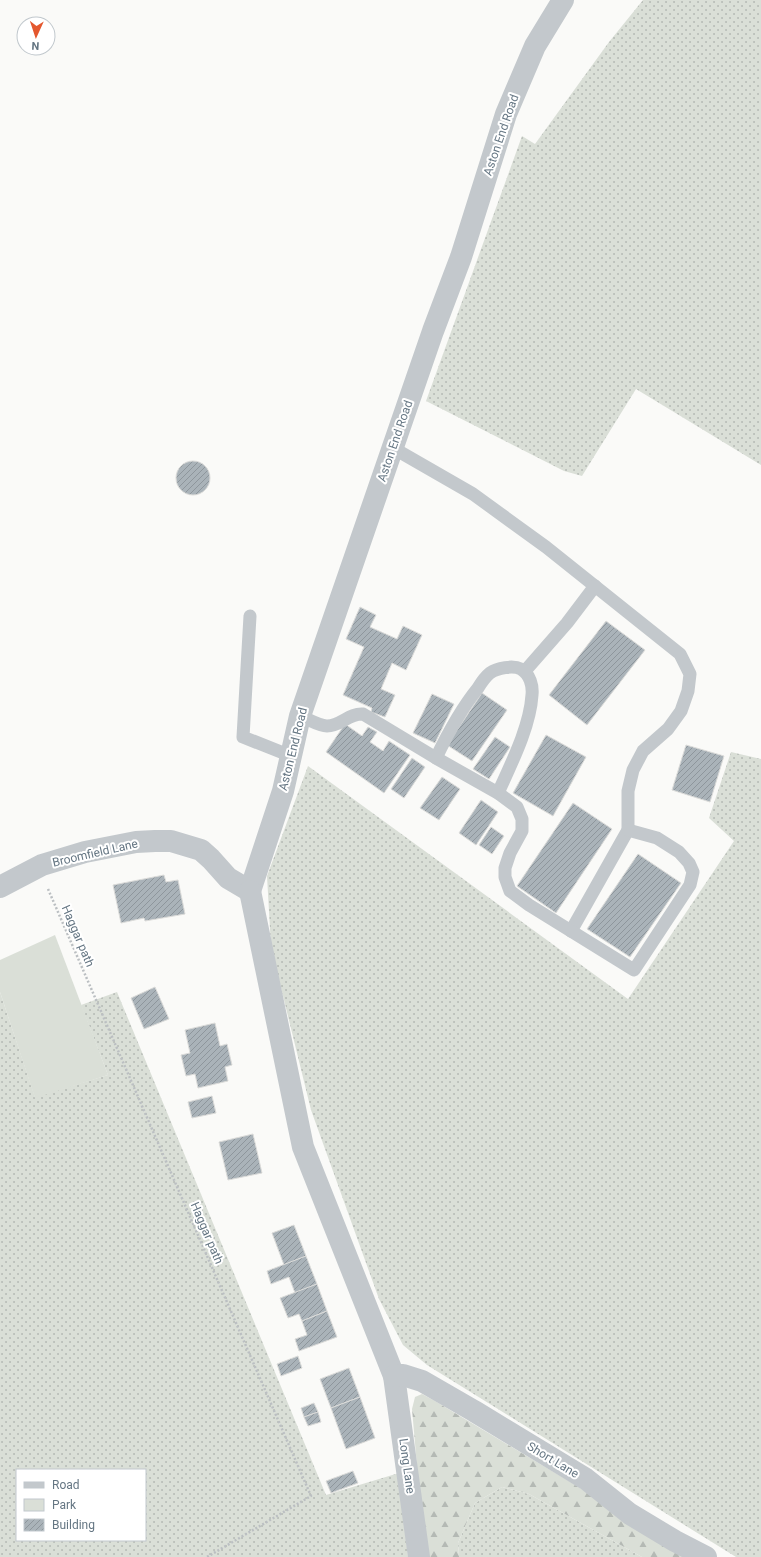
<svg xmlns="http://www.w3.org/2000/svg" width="761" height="1557" viewBox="0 0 761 1557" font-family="Roboto,sans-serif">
	<defs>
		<pattern id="grass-dots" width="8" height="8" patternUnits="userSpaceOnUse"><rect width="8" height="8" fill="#dadfd7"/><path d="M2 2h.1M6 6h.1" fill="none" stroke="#b4b9b4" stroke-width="1.8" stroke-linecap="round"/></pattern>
		<pattern id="forest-firs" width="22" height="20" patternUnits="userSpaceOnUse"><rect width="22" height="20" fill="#dadfd7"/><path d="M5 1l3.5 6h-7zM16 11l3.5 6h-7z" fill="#b4b9b4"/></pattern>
		<pattern id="building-hatch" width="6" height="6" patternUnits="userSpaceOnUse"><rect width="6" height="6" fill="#aab3b9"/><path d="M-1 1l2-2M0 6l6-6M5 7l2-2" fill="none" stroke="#8e969c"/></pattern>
	</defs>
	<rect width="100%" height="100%" fill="#fafaf8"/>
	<g fill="url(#grass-dots)" fill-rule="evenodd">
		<polygon points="643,0 761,0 761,465 636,389 582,476 564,471 426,401 522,136 535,144 609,42"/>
		<polygon points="731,752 761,759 761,1557 736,1557 427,1365 403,1345 379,1299 311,1110 271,947 267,876 308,766 628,999 734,841 709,818"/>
		<path d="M0 992 35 1097 108 1075 81 1005 117 992 326 1495 399 1473 408 1557H0ZM17 1470H145V1540H17Z"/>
		<polygon points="502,1487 529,1494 642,1557 459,1557 458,1543 475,1503"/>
	</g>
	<polygon fill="url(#forest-firs)" points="422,1394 435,1401 577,1486 690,1557 642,1557 529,1494 502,1487 475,1503 458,1543 459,1557 427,1557 422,1523 412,1409 415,1397"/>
	<polygon fill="#dadfd7" points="55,935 108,1075 35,1098 0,992 0,960"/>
	<g fill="url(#building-hatch)" stroke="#dcdcda">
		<circle cx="193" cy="478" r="17"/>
		<polygon points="360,607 376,615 370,627 397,639 403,626 422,635 406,670 392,663 381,689 395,695 385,717 371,712 372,708 343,695 364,647 346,639"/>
		<polygon points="606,621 645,650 587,725 549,695"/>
		<polygon points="482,693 507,710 472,761 447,745"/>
		<polygon points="432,694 454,704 435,743 413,733"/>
		<polygon points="345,724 362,736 368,727 377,732 370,742 383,751 389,741 410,755 384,793 326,752"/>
		<polygon points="546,735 586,757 553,816 513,793"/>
		<polygon points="495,737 510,747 489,779 473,769"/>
		<polygon points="686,745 724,756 710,802 672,790"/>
		<polygon points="412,758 425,767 404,798 391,789"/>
		<polygon points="442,777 460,789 439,820 420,808"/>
		<polygon points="481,800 498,812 476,845 459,833"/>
		<polygon points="573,803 612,829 556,913 517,886"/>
		<polygon points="491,827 504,836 492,854 479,845"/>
		<polygon points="638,854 681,883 630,957 587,929"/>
		<polygon points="164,875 166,882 178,880 185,914 145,921 144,918 121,923 113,885"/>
		<polygon points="155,987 169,1019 144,1029 131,998"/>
		<polygon points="215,1023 220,1046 227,1044 232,1065 225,1067 228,1081 198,1088 195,1074 186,1076 181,1055 190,1053 185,1030"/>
		<polygon points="212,1096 216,1113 192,1118 188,1102"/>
		<polygon points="253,1134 262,1173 228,1180 219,1142"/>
		<polygon points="294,1225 306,1256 284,1265 272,1233"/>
		<polygon points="306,1256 317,1284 295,1293 289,1277 271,1284 267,1271"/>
		<polygon points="317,1284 327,1311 302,1321 299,1314 288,1318 280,1298"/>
		<polygon points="327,1311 337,1337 299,1351 295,1339 307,1335 302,1321"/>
		<polygon points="298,1356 302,1368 281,1376 277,1364"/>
		<polygon points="349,1368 360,1397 331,1408 320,1379"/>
		<polygon points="360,1397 375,1438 346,1449 331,1408"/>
		<polygon points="314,1403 318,1412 304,1417 301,1408"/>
		<polygon points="318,1412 321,1422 308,1426 304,1417"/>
		<polygon points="353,1471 358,1483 331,1493 326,1481"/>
	</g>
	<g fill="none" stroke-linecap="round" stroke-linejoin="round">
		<polyline stroke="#bbbfc2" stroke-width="2.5" stroke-dasharray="2 2" stroke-linecap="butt" points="48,889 311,1496 207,1557"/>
		<g stroke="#c3c8cc" stroke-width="13">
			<polyline points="393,448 473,494 546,547 680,654 690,674 688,691 681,711 668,729 643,751 633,770 628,791 628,830 571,931"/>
			<polyline points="250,616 243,737 291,756"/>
			<polyline points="525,671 567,623 595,586"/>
			<path d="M300 716C308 719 319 726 327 726 341 726 349 713 363 714L436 758 498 793 517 807 522 819V831L510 853 505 868V877L510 891 529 905 634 970 690 885 693 872 689 863 679 852 657 838 628 830"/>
			<path d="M436 758C448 733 461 709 478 688 481 683 485 677 490 673 497 668 513 665 521 669 530 674 533 686 532 695 530 727 511 764 498 793"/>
		</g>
		<g stroke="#c3c8cc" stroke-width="22">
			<polyline points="0,887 42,865 85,852 136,842 155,841 171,841 201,850 211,859 228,878 250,891"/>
			<polyline points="250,891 283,791 300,716 433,331 461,257 506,114 535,46 563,0"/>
			<polyline points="250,891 303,1147 394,1376 419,1557"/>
			<polyline points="394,1376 403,1375 422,1381 474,1411 586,1479 630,1514 675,1541 706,1557"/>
		</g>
	</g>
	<g text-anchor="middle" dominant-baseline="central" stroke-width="4" stroke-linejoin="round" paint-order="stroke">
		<g font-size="12" fill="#657683" stroke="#fff">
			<text transform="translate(501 135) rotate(-71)">Aston End Road</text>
			<text transform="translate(395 441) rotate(-71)">Aston End Road</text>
			<text transform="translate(293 749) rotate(-76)">Aston End Road</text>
			<text transform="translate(95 853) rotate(-13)">Broomfield Lane</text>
			<text transform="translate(78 936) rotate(67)">Haggar path</text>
			<text transform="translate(207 1233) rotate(67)">Haggar path</text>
			<text transform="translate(553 1460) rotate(31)">Short Lane</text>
			<text transform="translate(407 1466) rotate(82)">Long Lane</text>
		</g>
	</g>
	<rect x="16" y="1469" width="130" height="72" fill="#ffffff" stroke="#c1c8cd"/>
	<rect x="24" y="1482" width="20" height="6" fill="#c3c8cc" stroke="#c1c8cd"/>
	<text x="52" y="1489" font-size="12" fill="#657683">Road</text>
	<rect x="24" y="1499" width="20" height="12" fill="#dadfd7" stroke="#c1c8cd"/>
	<text x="52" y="1509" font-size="12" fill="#657683">Park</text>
	<rect x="24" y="1519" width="20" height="12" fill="url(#building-hatch)" stroke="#c1c8cd"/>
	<text x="52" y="1529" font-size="12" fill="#657683">Building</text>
	<g transform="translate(36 36) rotate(183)"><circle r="19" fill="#ffffff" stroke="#c1c8cd"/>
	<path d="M0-3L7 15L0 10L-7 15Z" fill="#e4572e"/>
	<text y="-6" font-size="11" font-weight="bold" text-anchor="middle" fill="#657683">N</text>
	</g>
</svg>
